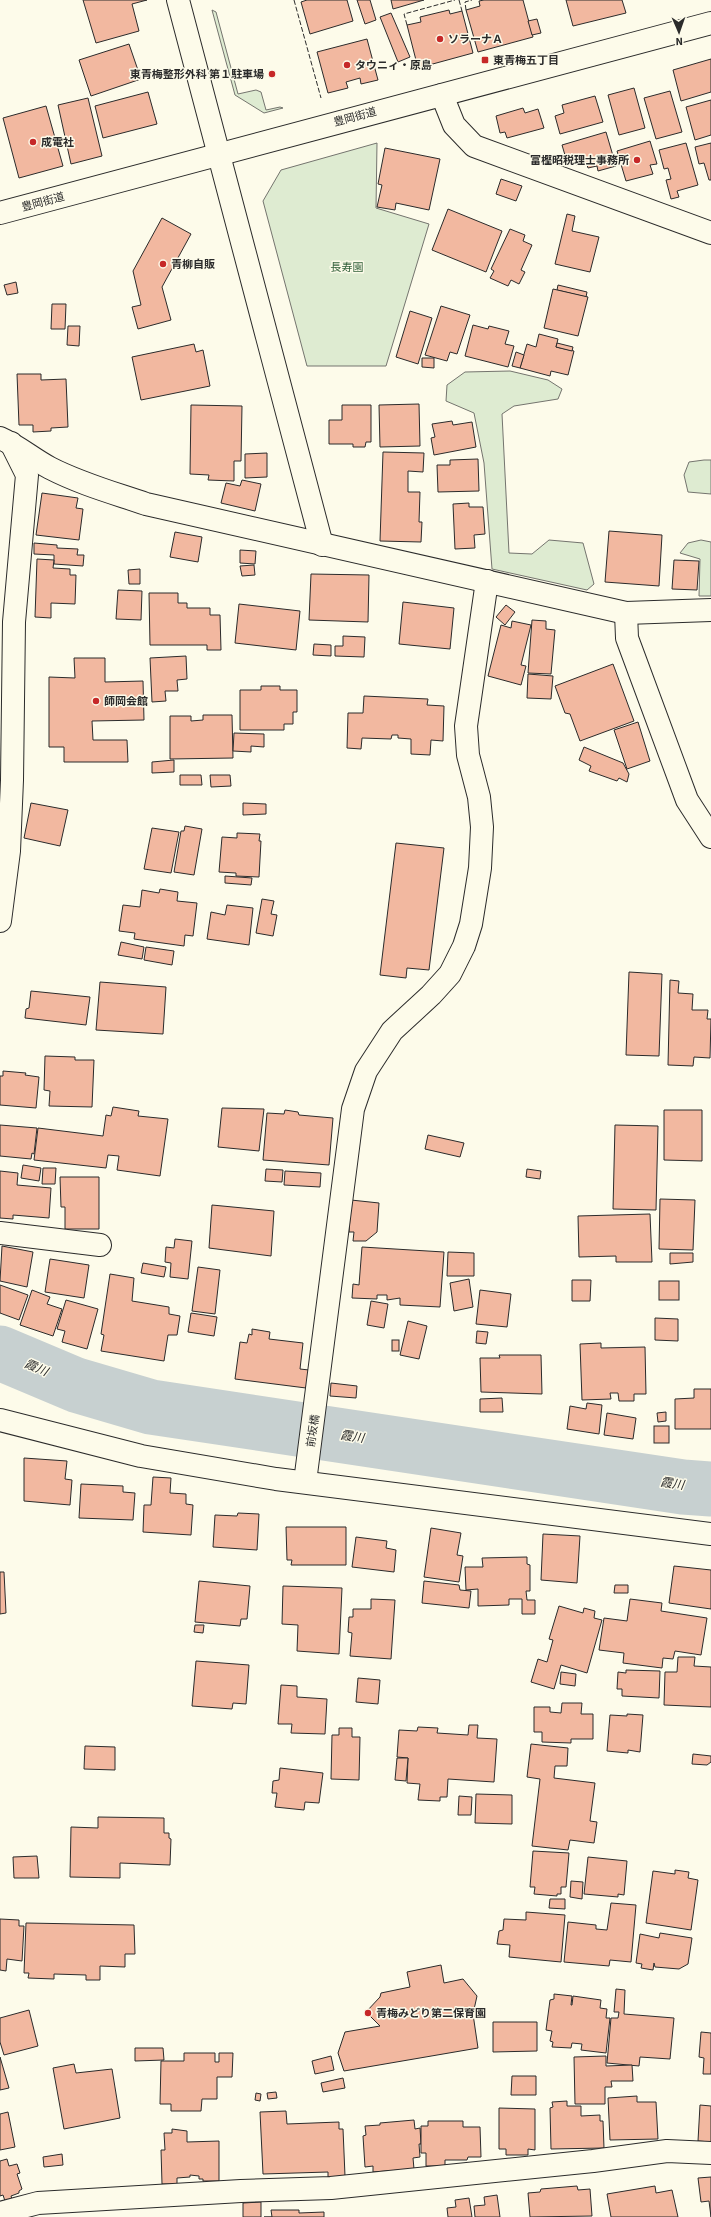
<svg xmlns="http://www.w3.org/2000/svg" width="711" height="2217" viewBox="0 0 711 2217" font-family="'Source Sans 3','Noto Sans JP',sans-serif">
	<rect width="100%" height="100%" fill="#fdfbea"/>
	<g fill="#deebd1" stroke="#74746e">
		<polygon points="212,10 216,12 238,94 256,90 261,92 266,110 280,107 283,108 264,113 235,95"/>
		<polygon points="377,143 376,208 429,224 386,366 307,366 263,201 281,170"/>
		<polygon points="510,371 548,380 562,389 558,399 514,406 502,414 509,553 532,554 549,540 583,543 594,584 587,590 492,569 484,463 474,413 446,401 447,385 465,372"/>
		<polygon points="704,460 711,460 711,494 688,492 684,475 689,462"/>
		<polygon points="701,540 711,542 711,596 699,596 700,559 680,553 688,543"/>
	</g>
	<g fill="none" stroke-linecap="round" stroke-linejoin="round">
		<polyline stroke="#c7d0d0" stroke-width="55" points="0,1353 76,1385 151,1407 683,1487 711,1489"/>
	</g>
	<g fill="#f2b8a0" stroke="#2b2b2b">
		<polygon points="83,0 147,0 132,4 139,31 96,43"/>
		<polygon points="307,0 347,0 353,21 310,34 301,2"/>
		<polygon points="357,0 370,0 376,20 365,24"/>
		<polygon points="391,0 424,0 393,9"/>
		<polygon points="484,0 523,0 533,37 478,52 466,10 480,6 479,1"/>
		<polygon points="566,0 622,0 626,13 573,26"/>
		<polygon points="449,10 450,14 462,11 473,53 418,68 407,25 421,22 420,17"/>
		<polygon points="391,13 410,57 398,62 380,17"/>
		<polygon points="537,19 541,33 532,35 528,21"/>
		<polygon points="367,39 378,80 361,84 360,78 346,82 348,88 328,93 317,52"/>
		<polygon points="129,44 141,79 91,96 79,60"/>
		<polygon points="711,59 711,92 681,101 673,70"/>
		<polygon points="634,88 645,128 619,135 608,95"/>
		<polygon points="670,91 682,132 656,139 644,98"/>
		<polygon points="148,92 157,124 103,138 95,106"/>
		<polygon points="595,96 603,122 560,134 555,116 564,113 562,105"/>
		<polygon points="88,98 102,156 71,164 58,105"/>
		<polygon points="711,100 711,135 695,140 686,107"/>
		<polygon points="46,106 63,166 19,178 3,118"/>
		<polygon points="523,108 525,113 538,109 544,128 507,138 505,132 500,133 496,116"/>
		<polygon points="606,132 616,166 598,171 597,166 588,168 586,162 576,165 574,159 567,162 562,145"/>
		<polygon points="650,141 657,164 650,165 653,174 626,181 617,151"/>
		<polygon points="686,143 698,185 677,191 679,197 671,199 666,180 671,179 668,168 664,169 659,150"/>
		<polygon points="711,143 711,180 709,180 704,163 699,164 695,147"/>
		<polygon points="385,148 440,159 429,210 396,203 395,210 377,207 382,185 378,184"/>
		<polygon points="501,179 522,186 516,201 496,194"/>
		<polygon points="448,209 502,231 486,272 432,250"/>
		<polygon points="567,214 575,216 572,231 599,237 590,272 555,264"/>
		<polygon points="162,218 191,234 162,287 171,320 138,329 132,307 141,305 133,271"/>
		<polygon points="510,229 525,235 523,241 532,245 521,270 525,272 519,284 511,280 508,286 490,278 494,271 491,269"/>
		<polygon points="16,282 18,293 7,295 4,285"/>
		<polygon points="558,285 587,292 586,297 557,290"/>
		<polygon points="553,289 588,297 578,336 544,328"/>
		<polygon points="52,304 66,304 65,329 51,329"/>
		<polygon points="441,306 470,315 457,354 450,352 447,361 425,355"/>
		<polygon points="410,311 432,318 418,364 396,357"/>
		<polygon points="473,325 488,329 489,326 509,331 505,344 514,346 508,367 465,356"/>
		<polygon points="68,326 80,326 79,346 67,345"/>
		<polygon points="539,334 558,339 556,347 574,351 568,375 551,371 550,376 520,368 527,344 536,347"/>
		<polygon points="557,343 573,347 572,351 556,347"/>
		<polygon points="194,344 196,352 203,350 210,386 141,400 132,357"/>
		<polygon points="516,352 524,355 520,368 512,366"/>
		<polygon points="422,358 434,358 434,368 422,367"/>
		<polygon points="17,374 41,374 41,380 66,379 68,427 51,428 51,431 33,432 33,425 19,425"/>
		<polygon points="419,404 420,446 380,447 379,405"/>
		<polygon points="191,405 242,406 241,461 234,461 234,481 208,480 209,475 190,474"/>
		<polygon points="342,405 371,405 371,442 366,442 365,447 353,447 353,444 329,444 329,420 342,420"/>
		<polygon points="452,421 453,425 472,422 476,447 434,455 431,438 435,437 432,424"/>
		<polygon points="383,452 424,453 423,472 408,471 408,492 420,492 419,522 422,522 421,542 380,541"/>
		<polygon points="267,453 267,477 245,478 245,454"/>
		<polygon points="478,459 479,491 438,492 437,465 450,465 450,460"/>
		<polygon points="242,480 261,484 255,511 221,503 226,483 240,486"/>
		<polygon points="42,493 78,498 76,508 83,509 79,540 36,535"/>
		<polygon points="469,503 469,507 483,507 485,534 474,535 475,548 455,549 453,504"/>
		<polygon points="609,531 662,535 659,586 605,582"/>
		<polygon points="175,532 202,537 198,562 170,557"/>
		<polygon points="34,543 57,545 57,548 78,549 77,555 84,555 83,566 54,564 54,555 34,554"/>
		<polygon points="240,550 256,551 255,564 240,563"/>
		<polygon points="37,559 54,560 53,568 70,569 70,575 76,575 75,604 51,603 51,618 35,617"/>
		<polygon points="674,560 699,561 697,590 672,589"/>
		<polygon points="254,565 255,575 242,576 240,566"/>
		<polygon points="140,569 140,584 129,584 128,570"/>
		<polygon points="311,574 369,575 368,622 309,620"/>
		<polygon points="118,590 142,591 141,620 116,619"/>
		<polygon points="149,593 178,593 178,603 187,603 187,608 210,608 210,615 220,615 221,650 207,650 207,645 150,645"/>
		<polygon points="403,602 454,608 450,649 399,644"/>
		<polygon points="239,604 300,611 296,650 235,643"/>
		<polygon points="506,605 515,612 505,625 496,617"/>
		<polygon points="532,620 546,621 546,629 555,630 551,674 528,673"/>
		<polygon points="512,621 531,625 521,665 526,666 521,685 488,676 501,625 511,628"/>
		<polygon points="343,636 365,637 364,657 335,656 335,646 343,646"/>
		<polygon points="314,644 331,645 331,656 313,655"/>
		<polygon points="186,656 187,679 177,680 178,691 165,691 166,701 152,702 150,658"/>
		<polygon points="74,658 105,658 105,682 143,681 144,720 92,721 93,740 127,740 128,762 64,762 64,747 49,747 49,677 75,678"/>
		<polygon points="613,664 634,721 580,741 570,714 565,713 555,686"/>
		<polygon points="528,674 553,676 551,699 527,698"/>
		<polygon points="261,686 280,686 280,690 297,690 297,712 293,712 293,724 284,724 284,730 240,730 240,690 261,690"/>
		<polygon points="364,696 428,699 427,705 444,706 443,741 431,740 430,755 411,754 411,739 398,738 398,735 392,735 391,739 362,738 361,749 347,748 348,713 363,713"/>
		<polygon points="203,715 232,715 233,758 170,759 170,716 191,716 191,721 203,720"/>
		<polygon points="638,722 650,761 627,769 614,730"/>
		<polygon points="234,733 264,734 264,747 251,746 251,752 233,751"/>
		<polygon points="584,747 623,763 629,774 627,782 619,778 617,781 589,771 591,766 579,760"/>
		<polygon points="174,760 174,772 152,773 152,762"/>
		<polygon points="180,775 201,775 202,785 180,785"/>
		<polygon points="210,775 230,775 231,786 211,787"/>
		<polygon points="31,803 68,810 60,846 24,838"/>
		<polygon points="243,803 266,804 266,814 243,815"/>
		<polygon points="185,826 202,829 194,875 174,872 181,831 184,831"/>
		<polygon points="152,828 179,832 171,873 144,869"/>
		<polygon points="237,833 260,834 259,841 261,841 259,877 236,876 236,873 219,872 222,837 237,838"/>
		<polygon points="396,843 444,848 429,970 407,968 406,978 380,975"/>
		<polygon points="225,876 252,878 251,885 225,883"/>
		<polygon points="160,889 178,892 177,901 197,903 193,936 185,935 184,946 134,939 135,933 119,931 123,905 140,907 142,890 159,893"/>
		<polygon points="262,899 274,901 271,914 277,915 273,936 256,933"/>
		<polygon points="227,905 253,908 249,945 207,939 211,912 225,915"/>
		<polygon points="121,942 144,947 142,959 118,955"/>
		<polygon points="146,947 174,951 172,965 144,960"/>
		<polygon points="629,972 662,974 659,1056 626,1055"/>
		<polygon points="670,980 679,981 678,993 693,994 692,1010 708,1010 707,1019 711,1019 710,1058 694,1057 693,1066 668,1065"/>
		<polygon points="100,982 166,987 163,1034 96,1030"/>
		<polygon points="31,991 90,997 86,1025 25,1018 26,1009 29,1008"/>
		<polygon points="45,1056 75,1057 75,1060 94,1060 92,1107 49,1106 50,1091 44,1090"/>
		<polygon points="3,1071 26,1073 25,1075 39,1077 36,1108 0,1105 0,1076 3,1076"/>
		<polygon points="113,1107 139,1111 138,1116 168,1119 160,1176 117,1170 119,1156 108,1155 106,1168 34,1160 38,1128 103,1136 106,1115 111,1116"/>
		<polygon points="222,1108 264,1109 259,1151 218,1147"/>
		<polygon points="285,1110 298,1112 299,1115 333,1118 329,1165 263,1160 267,1113 284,1114"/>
		<polygon points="664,1110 702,1110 702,1161 664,1160"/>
		<polygon points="0,1125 37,1128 34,1154 32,1153 31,1159 0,1156"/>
		<polygon points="615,1125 658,1126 656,1210 613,1209"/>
		<polygon points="428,1135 464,1143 460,1157 425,1149"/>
		<polygon points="23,1165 41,1168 39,1181 21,1178"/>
		<polygon points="43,1168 56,1168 55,1184 42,1184"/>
		<polygon points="266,1169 283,1170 282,1182 265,1181"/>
		<polygon points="527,1169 541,1171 540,1179 526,1177"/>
		<polygon points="0,1171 18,1173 17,1185 51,1188 49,1218 13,1215 13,1219 0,1218"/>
		<polygon points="285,1171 321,1173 320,1187 284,1185"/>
		<polygon points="60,1177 99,1177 99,1229 65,1229 65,1207 61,1207"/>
		<polygon points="660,1199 695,1200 693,1250 659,1249"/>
		<polygon points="351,1200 379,1203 377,1232 366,1241 353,1241 354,1232 349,1232"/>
		<polygon points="212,1205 274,1211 271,1256 209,1248"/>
		<polygon points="650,1214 652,1262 616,1262 616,1256 579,1257 578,1216"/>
		<polygon points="175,1239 192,1241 188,1279 170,1277 171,1263 165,1262 166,1247 174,1248"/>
		<polygon points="2,1246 33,1252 27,1287 0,1281"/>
		<polygon points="362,1247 444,1252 440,1307 400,1305 400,1298 387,1300 387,1295 377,1295 377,1299 352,1298 353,1284 359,1285"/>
		<polygon points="448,1252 474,1253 474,1276 447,1276"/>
		<polygon points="670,1253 693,1253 693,1262 670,1264"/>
		<polygon points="50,1259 89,1265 84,1298 45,1292"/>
		<polygon points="143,1263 166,1267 164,1277 141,1273"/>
		<polygon points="198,1267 220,1270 215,1314 192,1311"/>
		<polygon points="110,1274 134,1278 132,1301 169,1307 169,1314 180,1316 177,1335 168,1335 164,1361 101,1351 104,1335 101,1334"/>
		<polygon points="469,1279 473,1307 454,1311 450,1283"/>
		<polygon points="572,1280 591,1280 590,1301 572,1301"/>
		<rect x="659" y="1281" width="20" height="19"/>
		<polygon points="0,1285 28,1295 19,1320 0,1313"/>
		<polygon points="32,1290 50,1297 47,1304 62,1309 53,1336 20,1325"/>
		<polygon points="480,1290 511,1294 507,1327 476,1324"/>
		<polygon points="66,1300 98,1309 87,1349 62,1342 65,1331 57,1329"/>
		<polygon points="371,1301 388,1304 384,1328 367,1325"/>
		<polygon points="191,1313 217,1317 214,1336 188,1332"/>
		<polygon points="655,1318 678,1319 678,1341 655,1340"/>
		<polygon points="408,1321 427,1326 419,1359 400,1355"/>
		<polygon points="252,1329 270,1332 269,1339 303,1343 300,1369 309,1370 306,1388 235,1379 240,1342 247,1343 249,1334 252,1335"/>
		<polygon points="477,1331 488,1332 486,1344 476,1343"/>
		<rect x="392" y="1340" width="7" height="11"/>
		<polygon points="601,1343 601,1348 645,1347 646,1394 634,1394 634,1401 619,1401 618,1393 610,1393 611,1399 582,1400 580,1344"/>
		<polygon points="499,1355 541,1355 542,1394 481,1392 480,1358 500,1358"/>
		<polygon points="331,1383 357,1386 356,1398 330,1396"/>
		<polygon points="694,1389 711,1389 711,1429 675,1429 675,1399 694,1398"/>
		<polygon points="502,1398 503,1412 480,1412 480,1399"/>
		<polygon points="587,1403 602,1405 599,1434 567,1429 570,1406 586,1409"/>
		<polygon points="666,1412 666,1421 658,1422 657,1413"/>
		<polygon points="607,1413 636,1418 633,1439 604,1435"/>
		<rect x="654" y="1426" width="15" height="17"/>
		<polygon points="24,1458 67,1461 65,1479 72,1480 70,1505 24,1501"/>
		<polygon points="153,1477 171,1478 170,1493 186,1494 186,1504 193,1505 191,1535 143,1532 144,1505 151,1505"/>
		<polygon points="81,1484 123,1486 123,1492 135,1493 133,1520 79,1518"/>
		<polygon points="238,1513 259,1514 257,1550 213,1547 215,1515 237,1516"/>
		<polygon points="286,1527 346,1527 346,1565 291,1565 292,1560 287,1560"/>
		<polygon points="431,1528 461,1533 457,1555 463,1556 459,1582 424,1577"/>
		<polygon points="543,1534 580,1536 577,1583 541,1580"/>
		<polygon points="356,1537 387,1541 386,1548 396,1550 394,1572 352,1567"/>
		<polygon points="527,1557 527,1564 530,1565 530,1591 526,1591 527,1600 535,1600 535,1614 522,1614 522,1599 509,1599 509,1605 478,1606 478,1589 466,1590 465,1567 483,1567 482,1558"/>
		<polygon points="674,1566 711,1570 711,1609 669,1603"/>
		<polygon points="0,1572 4,1572 6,1613 0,1614"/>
		<polygon points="199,1581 250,1586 247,1619 241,1619 240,1626 195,1622"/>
		<polygon points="424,1581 459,1585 460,1590 471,1591 469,1608 422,1603"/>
		<polygon points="615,1585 628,1585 628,1593 614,1593"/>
		<polygon points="283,1586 342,1588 339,1654 297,1651 298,1625 282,1624"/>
		<polygon points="371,1599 395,1600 391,1659 350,1656 352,1633 348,1632 349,1617 353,1617 353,1609 371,1609"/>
		<polygon points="630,1599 662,1603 661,1611 707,1618 701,1655 675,1651 673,1659 663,1658 662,1668 623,1663 624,1653 599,1650 604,1618 627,1621"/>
		<polygon points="559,1606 583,1613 584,1608 595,1611 594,1618 602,1620 587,1673 561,1665 554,1689 531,1682 538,1659 547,1662 553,1640 549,1639"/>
		<polygon points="195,1625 204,1625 203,1633 194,1632"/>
		<polygon points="678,1657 695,1657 694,1666 711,1667 711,1707 664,1705 665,1672 677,1672"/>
		<polygon points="196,1661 249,1665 246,1704 233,1703 232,1709 192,1706"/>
		<polygon points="626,1670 660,1671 659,1698 622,1696 622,1689 617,1689 618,1672 626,1673"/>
		<polygon points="561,1672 576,1674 575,1686 560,1684"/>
		<polygon points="358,1678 380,1680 378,1704 356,1702"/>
		<polygon points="281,1685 297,1686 297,1697 327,1699 325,1734 291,1733 292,1724 278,1724"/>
		<polygon points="562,1703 582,1703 581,1714 593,1714 593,1739 571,1739 571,1743 542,1742 542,1732 534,1732 534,1707 550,1707 550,1712 561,1713"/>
		<polygon points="627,1714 643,1715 640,1752 628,1750 628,1753 607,1751 610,1715 627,1716"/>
		<polygon points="469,1725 478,1725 477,1738 497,1739 494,1782 448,1779 447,1797 440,1797 440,1801 418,1800 420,1784 407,1783 408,1758 397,1757 399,1730 417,1731 418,1727 438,1728 437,1733 468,1735"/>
		<polygon points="339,1728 352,1728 352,1737 360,1737 359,1780 331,1779 332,1735 339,1735"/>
		<polygon points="531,1744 568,1748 567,1766 555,1766 554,1778 595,1783 590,1821 597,1822 594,1843 570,1840 568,1850 532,1846 540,1779 527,1777"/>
		<polygon points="85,1746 115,1747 115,1770 84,1769"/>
		<polygon points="693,1754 711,1756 711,1762 707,1765 692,1764"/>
		<polygon points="397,1758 408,1758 406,1781 395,1780"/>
		<polygon points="280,1768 323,1773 319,1803 305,1802 304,1810 275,1807 277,1793 272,1793 273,1781 279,1780"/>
		<polygon points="476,1794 512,1795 512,1824 475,1823"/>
		<polygon points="459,1796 472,1797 471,1815 458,1815"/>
		<polygon points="98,1817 164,1818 164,1833 169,1833 169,1838 171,1839 170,1865 120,1863 120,1878 70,1877 71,1827 98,1828"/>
		<polygon points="533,1851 569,1853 566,1887 561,1887 561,1894 557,1894 557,1896 534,1894 535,1887 530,1887"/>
		<polygon points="37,1856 39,1878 14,1878 13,1857"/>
		<polygon points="588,1857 627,1861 624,1895 618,1894 618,1897 584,1894"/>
		<polygon points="675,1870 689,1872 688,1878 698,1880 691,1930 646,1923 653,1871 675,1874"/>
		<polygon points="571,1881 583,1882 582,1899 570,1897"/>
		<polygon points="550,1899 565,1899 565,1909 549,1908"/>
		<polygon points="611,1903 636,1905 631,1962 610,1960 609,1966 564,1962 568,1922 596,1925 596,1929 607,1930"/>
		<polygon points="526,1912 565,1915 561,1962 509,1957 510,1945 497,1944 499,1931 503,1930 504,1919 526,1920"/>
		<polygon points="0,1919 19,1920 19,1926 24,1926 22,1961 7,1959 6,1971 0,1970"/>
		<polygon points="26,1923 134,1925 135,1954 125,1954 125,1967 100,1966 100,1980 86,1980 86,1975 54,1974 54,1979 28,1978 29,1973 24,1973"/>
		<polygon points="660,1933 692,1938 688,1964 679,1969 655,1967 654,1963 653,1970 641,1968 642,1964 636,1963 640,1934 659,1938"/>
		<polygon points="441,1965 444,1983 463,1979 477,1996 473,2014 478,2048 344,2071 338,2053 345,2032 380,2026 366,2012 380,1997 381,1993 410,1987 407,1972"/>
		<polygon points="616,1989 625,1990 624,2014 674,2018 670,2059 640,2057 639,2066 607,2063 611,2018 618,2018 619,2012 614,2012"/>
		<polygon points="554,1994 572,1996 571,2005 572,2005 573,1996 601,2000 600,2008 607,2009 606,2018 610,2018 606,2053 581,2050 582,2044 572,2043 571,2048 552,2047 553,2042 550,2041 552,2031 546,2030 550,2000 554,1999"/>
		<polygon points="29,2010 38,2046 4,2055 0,2042 0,2018"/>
		<polygon points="493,2022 537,2022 537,2051 493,2052"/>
		<polygon points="701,2032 711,2033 711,2074 703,2074 704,2058 699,2057"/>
		<polygon points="135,2048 163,2048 164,2060 135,2061"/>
		<polygon points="184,2053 215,2053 215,2062 219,2062 219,2053 233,2053 232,2077 217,2077 217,2099 202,2099 201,2111 171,2111 171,2104 160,2104 161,2061 184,2061"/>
		<polygon points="331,2056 334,2070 315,2074 312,2061"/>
		<polygon points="606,2056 606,2066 632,2065 633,2081 611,2081 612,2087 605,2087 605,2104 575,2104 574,2057"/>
		<polygon points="0,2057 9,2088 0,2090"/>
		<polygon points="74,2064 76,2073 112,2069 120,2118 64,2129 53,2068"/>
		<polygon points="512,2076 536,2076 536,2095 511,2095"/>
		<polygon points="343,2078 345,2088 323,2092 321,2083"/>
		<polygon points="276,2092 277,2098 268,2099 267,2093"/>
		<polygon points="256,2093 261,2094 260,2101 255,2100"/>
		<polygon points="637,2096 637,2102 656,2102 658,2139 610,2140 608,2098"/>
		<polygon points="567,2101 567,2106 581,2106 581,2116 600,2115 600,2121 603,2121 604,2148 551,2149 550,2108 553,2107 552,2102"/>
		<polygon points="700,2105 711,2106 711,2142 698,2141"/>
		<polygon points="499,2108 535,2109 535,2150 528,2149 528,2155 506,2155 506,2149 499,2149"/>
		<polygon points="286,2111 287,2124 339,2122 339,2129 343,2129 345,2176 328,2177 328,2172 263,2174 260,2112"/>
		<polygon points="8,2112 15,2147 0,2150 0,2114"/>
		<polygon points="414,2120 415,2129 420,2128 421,2144 419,2144 420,2157 413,2158 414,2169 373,2172 373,2166 365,2167 363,2136 366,2135 365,2126 380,2125 380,2123"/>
		<polygon points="428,2121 463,2121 463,2127 480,2127 481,2157 468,2157 467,2160 445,2160 445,2166 426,2166 426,2153 421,2153 421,2126 428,2126"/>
		<polygon points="172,2129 187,2131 187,2142 219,2141 219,2181 203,2181 203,2179 199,2179 199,2176 190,2175 190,2177 177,2178 177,2184 162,2184 161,2150 165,2150 164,2133 172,2133"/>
		<polygon points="62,2154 63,2165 44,2167 43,2157"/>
		<polygon points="7,2159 9,2166 17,2164 20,2173 17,2174 22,2189 19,2191 19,2193 11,2196 12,2199 5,2201 3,2195 0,2196 0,2161"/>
		<polygon points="711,2177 711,2217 709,2201 701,2202 698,2178"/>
		<polygon points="577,2186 578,2190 590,2189 592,2216 530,2217 528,2193 540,2192 541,2189"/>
		<polygon points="655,2186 656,2193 672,2190 678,2217 611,2217 607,2194"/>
		<polygon points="497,2195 500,2217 475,2217 474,2206 485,2205 484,2197"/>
		<polygon points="469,2198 472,2217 448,2217 447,2208 456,2207 455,2200"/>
		<polygon points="261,2202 261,2217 243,2217 243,2203"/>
		<polygon points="271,2210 299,2210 299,2213 324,2212 324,2217 264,2217 272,2217"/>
	</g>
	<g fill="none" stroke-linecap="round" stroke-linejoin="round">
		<defs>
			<g id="minor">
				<polyline points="442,95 454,125 474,146 711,233"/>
				<path d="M0 438C18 446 33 459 50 468 81 484 114 493 146 504L626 613 711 610"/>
				<polyline points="626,613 627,638 687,800 711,837"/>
				<polyline points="0,921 9,851 12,780 14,622 27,475 11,443"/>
				<polyline points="0,1233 100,1245"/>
				<polyline points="305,1482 353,1109 366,1071 392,1031 431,995 450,974 464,946 471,924 480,868 482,827 479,797 468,755 466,726 487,581"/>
				<polyline points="0,2213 38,2203 241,2191 331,2188 593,2161 667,2151 711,2153"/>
			</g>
			<g id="tertiary">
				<polyline points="178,0 322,545"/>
				<polyline points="0,1420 141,1456 276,1479 711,1534"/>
			</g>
			<polyline id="primary" points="0,213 711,23"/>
		</defs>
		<use href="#minor" stroke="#2b2b2b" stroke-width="24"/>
		<use href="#tertiary" stroke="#2b2b2b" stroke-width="24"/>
		<use href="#primary" stroke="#2b2b2b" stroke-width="24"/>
		<use href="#minor" stroke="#fdfbea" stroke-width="22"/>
		<use href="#tertiary" stroke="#fdfbea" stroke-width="22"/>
		<use href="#primary" stroke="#fdfbea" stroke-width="22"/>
		<g stroke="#2b2b2b" stroke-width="1" stroke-dasharray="5 2" stroke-linecap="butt">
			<polyline points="294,0 321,98"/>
			<polyline points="459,0 462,11"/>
			<polyline points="466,10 465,2 472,0"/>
			<polyline points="407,25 404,14 455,0"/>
		</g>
	</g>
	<g fill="#c62828" stroke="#fdfbea" stroke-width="1.5">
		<circle cx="440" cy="39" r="4"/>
		<rect x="481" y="56" width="8" height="8" rx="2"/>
		<circle cx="347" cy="65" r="4"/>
		<circle cx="272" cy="74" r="4"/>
		<circle cx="33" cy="142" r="4"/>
		<circle cx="637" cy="160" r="4"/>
		<circle cx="163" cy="264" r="4"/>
		<circle cx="96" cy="701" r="4"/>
		<circle cx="368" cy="2013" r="4"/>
	</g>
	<g text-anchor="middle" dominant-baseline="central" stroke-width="3" stroke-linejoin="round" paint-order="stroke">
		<g font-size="11" font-weight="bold" fill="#2b2b2b" stroke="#fdfbea" text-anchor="start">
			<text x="448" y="39">ソラーナＡ</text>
			<text x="493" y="60">東青梅五丁目</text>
			<text x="355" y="65">タウニィ・原島</text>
			<text x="264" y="74" text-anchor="end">東青梅整形外科 第１駐車場</text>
			<text x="41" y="142">成電社</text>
			<text x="629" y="160" text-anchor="end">富樫昭税理士事務所</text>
			<text x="171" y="264">青柳自販</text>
			<text x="104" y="701">師岡会館</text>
			<text x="376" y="2013">青梅みどり第二保育園</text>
		</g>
		<g font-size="11" fill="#2b2b2b" stroke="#fdfbea">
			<text transform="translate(355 117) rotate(-15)">豊岡街道</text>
			<text transform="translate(43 202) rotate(-15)">豊岡街道</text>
			<text transform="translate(313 1431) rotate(-81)">前坂橋</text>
		</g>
		<g font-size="11" fill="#34623c" stroke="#fdfbea">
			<text x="347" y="267">長寿園</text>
		</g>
		<g font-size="12" font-style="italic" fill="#2b2b2b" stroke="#fdfbea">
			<text transform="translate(36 1368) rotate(23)">霞川</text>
			<text transform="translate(352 1437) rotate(8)">霞川</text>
			<text transform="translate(672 1484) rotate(8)">霞川</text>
		</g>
	</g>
	<g transform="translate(679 32) rotate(178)" stroke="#fdfbea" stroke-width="3" paint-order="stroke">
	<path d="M0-3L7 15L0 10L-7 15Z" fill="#2b2b2b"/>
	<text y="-6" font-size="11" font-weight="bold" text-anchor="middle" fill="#2b2b2b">N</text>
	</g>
</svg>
